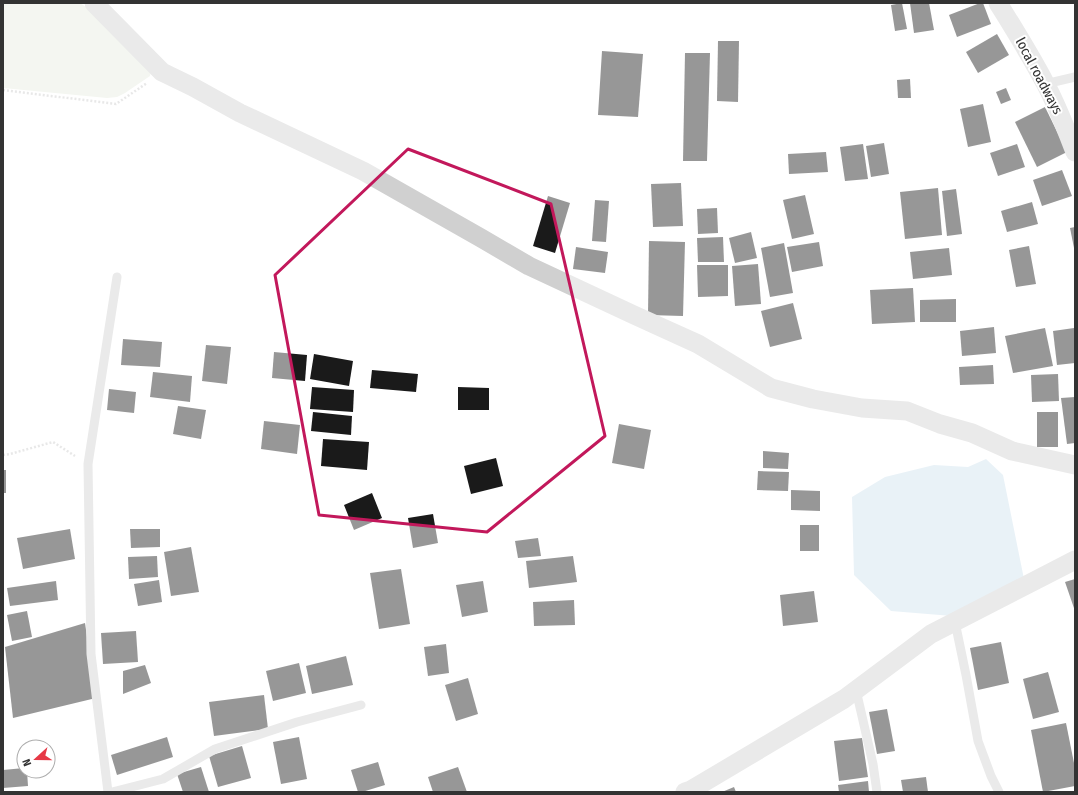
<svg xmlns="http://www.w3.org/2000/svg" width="1078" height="795" viewBox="0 0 1078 795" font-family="'Fira Sans Condensed',sans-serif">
	<rect width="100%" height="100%" fill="#fff"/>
	<polygon fill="#e6ecdf" points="3,3 80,3 96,14 151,71 150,76 125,93 117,97 107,98 3,88"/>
	<polygon fill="#cfe2ee" points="986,459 1003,475 1024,579 952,616 891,611 854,575 852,497 885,477 934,465 968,467"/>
	<g fill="#1a1a1a">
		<polygon points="902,3 907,29 895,31 891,5"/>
		<polygon points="910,3 929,3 934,30 914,33"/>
		<polygon points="980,3 983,3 991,24 957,37 949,15"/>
		<polygon points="997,34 1009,55 978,73 966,52"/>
		<polygon points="718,41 739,41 738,102 717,101"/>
		<polygon points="602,51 643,54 638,117 598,115"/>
		<polygon points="685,53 710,53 707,161 683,161"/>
		<polygon points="910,79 911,98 898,98 897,80"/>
		<polygon points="1006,88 1011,100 1001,104 996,92"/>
		<polygon points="983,104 991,142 968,147 960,109"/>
		<polygon points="1045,107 1067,152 1037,167 1015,122"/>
		<polygon points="884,143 889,174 871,177 866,146"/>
		<polygon points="863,144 868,179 845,181 840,147"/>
		<polygon points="1017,144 1025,167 998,176 990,153"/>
		<polygon points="826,152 828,172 789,174 788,154"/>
		<polygon points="1062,170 1072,196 1042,206 1033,180"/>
		<polygon points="681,183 683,226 653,227 651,184"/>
		<polygon points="938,188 942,235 905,239 900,192"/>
		<polygon points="956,189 962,234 947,236 942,191"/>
		<polygon points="805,195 814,234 792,239 783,200"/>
		<polygon points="548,196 570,203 555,253 533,246"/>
		<polygon points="595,200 609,201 606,242 592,241"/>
		<polygon points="1032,202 1038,224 1007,232 1001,211"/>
		<polygon points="717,208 718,233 698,234 697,209"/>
		<polygon points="1075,227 1075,248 1074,248 1070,228"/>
		<polygon points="751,232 757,258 735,263 729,238"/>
		<polygon points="723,237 724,262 698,262 697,238"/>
		<polygon points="649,241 685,242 683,316 648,315"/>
		<polygon points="819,242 823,266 792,272 787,247"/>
		<polygon points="784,243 793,293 770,297 761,248"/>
		<polygon points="1029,246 1036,284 1016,287 1009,250"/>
		<polygon points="576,247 608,252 605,273 573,269"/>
		<polygon points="949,248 952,275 913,279 910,252"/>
		<polygon points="758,264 761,304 735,306 732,266"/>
		<polygon points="697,265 728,265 728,296 698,297"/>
		<polygon points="913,288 915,322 872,324 870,290"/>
		<polygon points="956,299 956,322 920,322 920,300"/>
		<polygon points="793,303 802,339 770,347 761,311"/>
		<polygon points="994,327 996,353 962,356 960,331"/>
		<polygon points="1045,328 1053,366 1013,373 1005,336"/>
		<polygon points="1074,328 1075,363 1057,365 1053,331"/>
		<polygon points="123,339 162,342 160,367 121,365"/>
		<polygon points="206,345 231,347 227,384 202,381"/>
		<polygon points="274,352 307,355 305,381 272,378"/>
		<polygon points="314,354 353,361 349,386 310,379"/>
		<polygon points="993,365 994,384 960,385 959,367"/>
		<polygon points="372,370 418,374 416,392 370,388"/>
		<polygon points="153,372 192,376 190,402 150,397"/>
		<polygon points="1058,374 1059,401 1032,402 1031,375"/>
		<polygon points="312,387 354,390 353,412 310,409"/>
		<polygon points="458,387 489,388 489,410 458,410"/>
		<polygon points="109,389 136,392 134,413 107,410"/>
		<polygon points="1075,397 1075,443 1067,444 1061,398"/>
		<polygon points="178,406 206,410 201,439 173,434"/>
		<polygon points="313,412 352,416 351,435 311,431"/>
		<rect x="1037" y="412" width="21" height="35"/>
		<polygon points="264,421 300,425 297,454 261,449"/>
		<polygon points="619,424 651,430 644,469 612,463"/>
		<polygon points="323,439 369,442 367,470 321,466"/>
		<polygon points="763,451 789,453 788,469 763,468"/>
		<polygon points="496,458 503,486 471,494 464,466"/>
		<rect x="3" y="470" width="3" height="23"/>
		<polygon points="758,471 789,472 788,491 757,490"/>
		<polygon points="791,490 820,491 820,511 791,510"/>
		<polygon points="372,493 382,518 354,530 344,505"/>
		<polygon points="433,514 438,543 413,548 408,518"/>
		<rect x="800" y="525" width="19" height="26"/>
		<polygon points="70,529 75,559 23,569 17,538"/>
		<polygon points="130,529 160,529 160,547 131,548"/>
		<polygon points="538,538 541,556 518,558 515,541"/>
		<polygon points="191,547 199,592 171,596 164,552"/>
		<polygon points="157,556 158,577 129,579 128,557"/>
		<polygon points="573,556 577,582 529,588 526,561"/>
		<polygon points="401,569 410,624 379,629 370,573"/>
		<polygon points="1075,579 1075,611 1065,582"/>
		<polygon points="159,580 162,602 138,606 134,584"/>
		<polygon points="56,581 58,600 10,606 7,588"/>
		<polygon points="483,581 488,612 462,617 456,585"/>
		<polygon points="814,591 818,622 783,626 780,595"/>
		<polygon points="574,600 575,625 534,626 533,602"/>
		<polygon points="27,611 32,637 12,641 7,615"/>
		<polygon points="85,623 96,698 13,718 5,647"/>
		<polygon points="136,631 138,662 103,664 101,633"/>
		<polygon points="1001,642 1009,683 978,690 970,648"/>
		<polygon points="446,644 449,673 428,676 424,647"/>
		<polygon points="346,656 353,685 312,694 306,666"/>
		<polygon points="299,663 306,693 273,701 266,671"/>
		<polygon points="145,665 151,683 123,694 123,671"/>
		<polygon points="1048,672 1059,712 1033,719 1023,679"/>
		<polygon points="468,678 478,714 456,721 445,685"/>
		<polygon points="264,695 268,729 214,736 209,702"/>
		<polygon points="887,709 895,751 877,754 869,712"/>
		<polygon points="1066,723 1075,768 1075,786 1043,792 1031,730"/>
		<polygon points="167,737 173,757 117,775 111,755"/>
		<polygon points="299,737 307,779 281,784 273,742"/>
		<polygon points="862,738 868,777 839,781 834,741"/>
		<polygon points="242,746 251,778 218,787 209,756"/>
		<polygon points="378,762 385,785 362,792 358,792 351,770"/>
		<polygon points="201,767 209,792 183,792 177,774"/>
		<polygon points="458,767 467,792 433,792 428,777"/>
		<polygon points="24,768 24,771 27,771 28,786 3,788 3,770"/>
		<polygon points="926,777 928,792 903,792 901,780"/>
		<polygon points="868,781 869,792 839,792 838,785"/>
		<polygon points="734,787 736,792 722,792"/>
	</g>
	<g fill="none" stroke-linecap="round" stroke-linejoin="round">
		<g stroke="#cdcdcd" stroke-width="2.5" stroke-dasharray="2 2" stroke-linecap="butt">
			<polyline points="3,90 116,104 147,83"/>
			<polyline points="3,455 10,454 53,442 75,456"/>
		</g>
		<g stroke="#d0d0d0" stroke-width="9">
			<polyline points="1045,84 1075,77"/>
			<polyline points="955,622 966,675 978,741 991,776 999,792"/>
			<polyline points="856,690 873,764 877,792"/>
			<polyline points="108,792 91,654 88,464 117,277"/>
			<polyline points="112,792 163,779 215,749 297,722 361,705"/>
		</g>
		<g stroke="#d0d0d0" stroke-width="19">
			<polyline points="94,3 162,72 193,87 240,113 363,171 481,238 529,266 634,315 698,344 771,388 813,399 862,408 907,411 940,424 972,433 1012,451 1075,465"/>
			<path d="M998 3C1014 29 1031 56 1045 83 1057 105 1066 129 1075 152"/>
			<polyline points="685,792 691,790 844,699 931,634 1075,560"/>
		</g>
	</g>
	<path d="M0 0H1078V795H0ZM408 149 551 204 605 436 487 532 319 515 275 275Z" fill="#fff" fill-opacity=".55" fill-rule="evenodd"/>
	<path fill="none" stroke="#c2185b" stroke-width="3" stroke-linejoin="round" d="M408 149 551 204 605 436 487 532 319 515 275 275Z"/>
	<g text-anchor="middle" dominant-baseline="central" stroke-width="4" stroke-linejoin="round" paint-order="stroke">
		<g font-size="14" fill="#333" stroke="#fff">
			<text transform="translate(1039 76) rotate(62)">local roadways</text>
		</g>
	</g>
	<rect width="1078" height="795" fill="none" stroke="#333333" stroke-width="8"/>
	<g transform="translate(36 759) rotate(249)"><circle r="19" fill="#ffffff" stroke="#adadad"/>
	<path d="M0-3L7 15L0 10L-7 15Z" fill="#e63946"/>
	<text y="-6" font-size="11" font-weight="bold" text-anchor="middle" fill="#333333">N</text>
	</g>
</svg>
